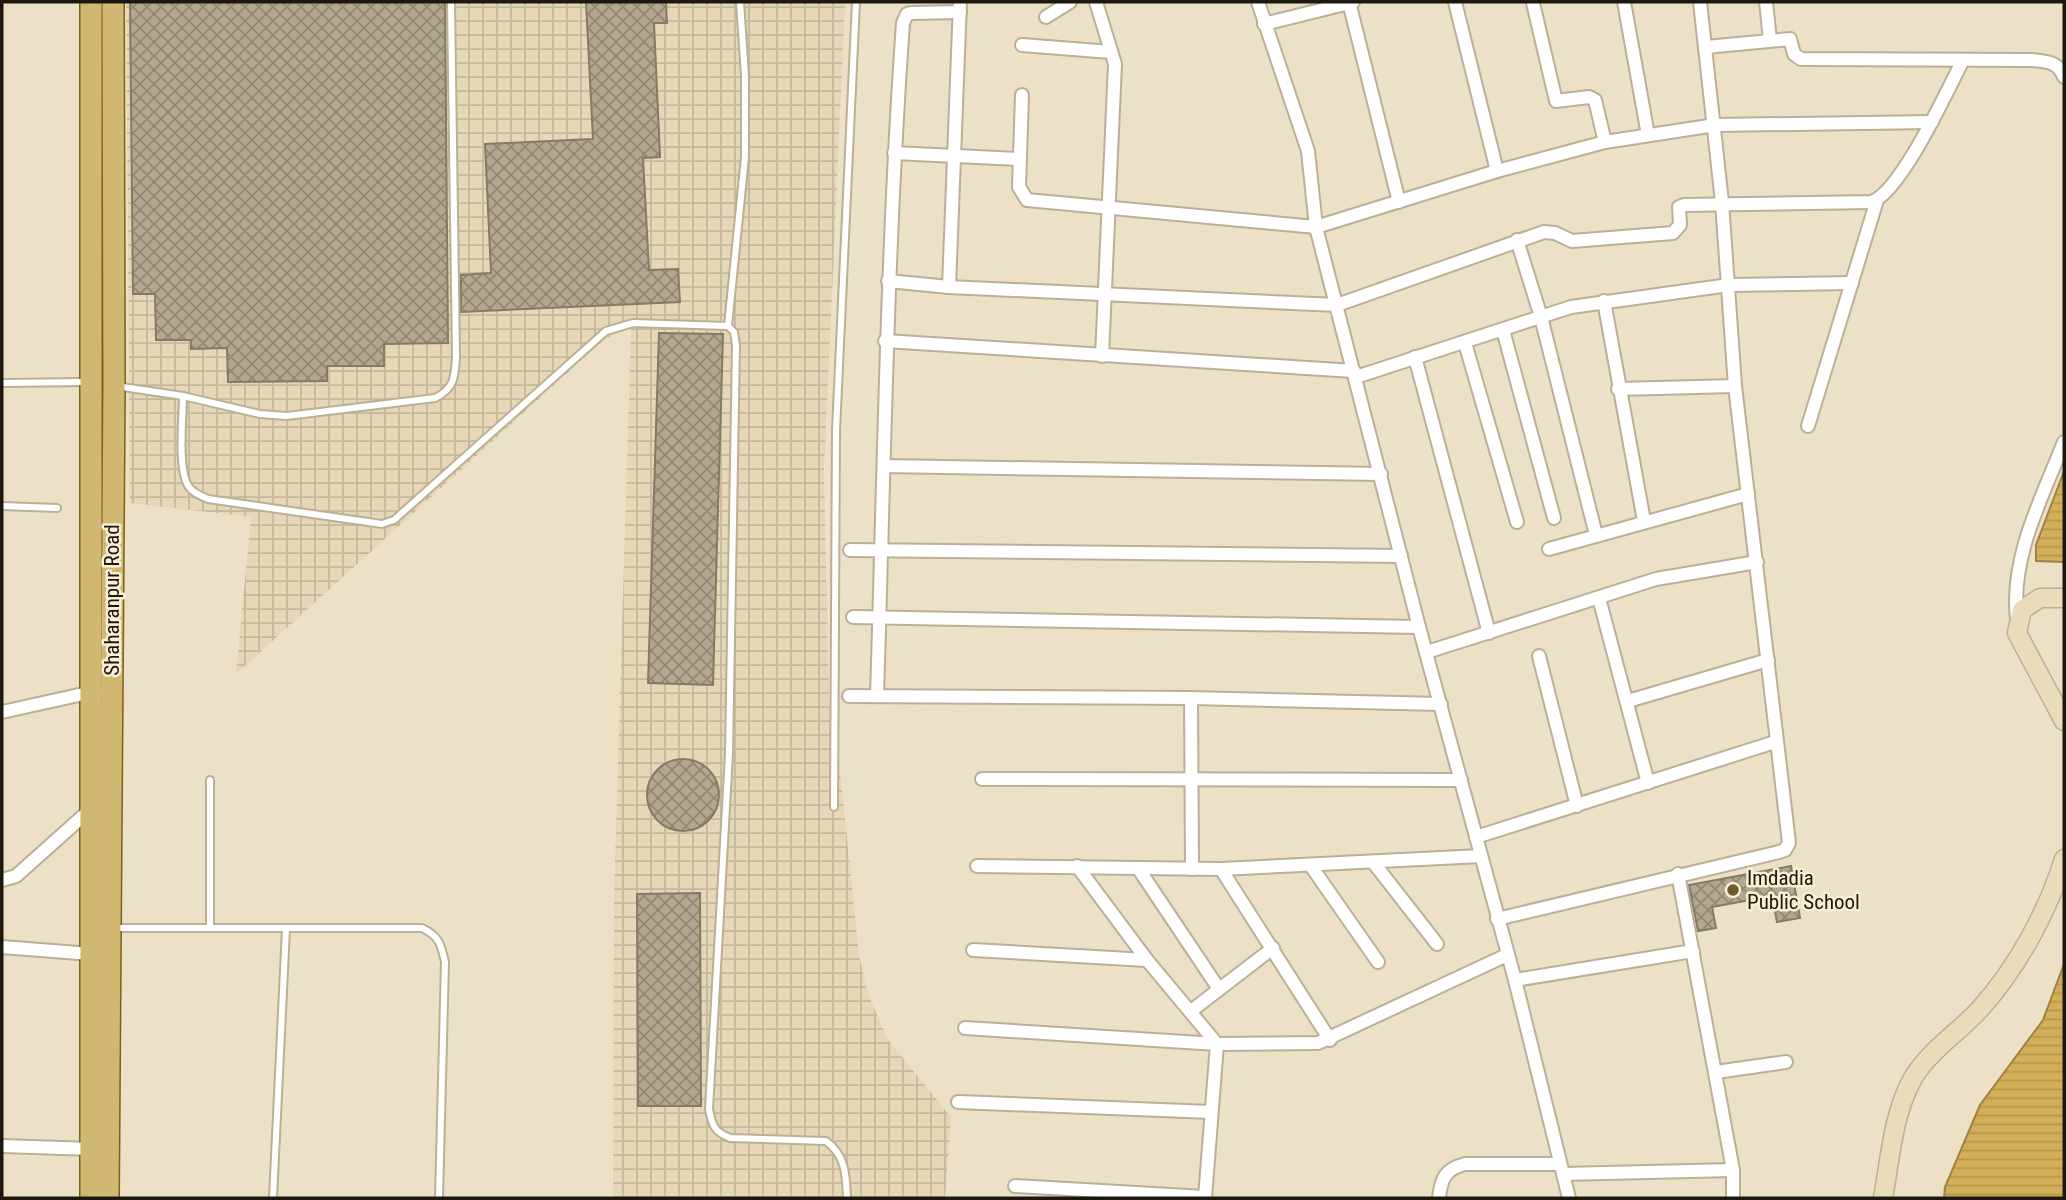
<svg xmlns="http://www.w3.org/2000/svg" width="2066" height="1200" viewBox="0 0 2066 1200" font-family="'Roboto Condensed',sans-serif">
	<defs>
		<pattern id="industrial-grid" width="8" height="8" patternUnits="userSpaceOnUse" patternTransform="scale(1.75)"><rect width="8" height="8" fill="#e6d7b6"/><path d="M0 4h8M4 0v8" fill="none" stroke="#c5b89b"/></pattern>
		<pattern id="water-rules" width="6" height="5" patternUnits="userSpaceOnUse" patternTransform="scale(1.75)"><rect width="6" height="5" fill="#d4af59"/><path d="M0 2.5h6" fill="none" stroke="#b6964c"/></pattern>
		<pattern id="building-cross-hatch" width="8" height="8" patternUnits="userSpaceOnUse" patternTransform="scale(1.75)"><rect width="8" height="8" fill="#b3a88f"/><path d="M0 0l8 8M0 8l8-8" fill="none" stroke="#918873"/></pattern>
	</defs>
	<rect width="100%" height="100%" fill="#ece1c7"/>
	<polygon fill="url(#industrial-grid)" points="126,2 845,2 824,470 829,702 840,771 859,955 868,994 888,1040 951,1117 945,1198 613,1198 614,897 631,328 605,339 236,674 251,517 130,503"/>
	<g fill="url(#water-rules)" stroke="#9d8243" stroke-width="2">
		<polygon points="2064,471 2064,562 2036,561 2036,545"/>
		<polygon points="2064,964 2064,1198 1944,1198 1945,1187 1980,1105 2043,1020"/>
	</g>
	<g fill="url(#building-cross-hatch)" stroke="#857b63" stroke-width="2">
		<polygon points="130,2 445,2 448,343 384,344 384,366 327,366 327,381 228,382 227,348 191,349 191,340 156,340 155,294 133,294"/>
		<polygon points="586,2 666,2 667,23 654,23 660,157 643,158 649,270 678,269 680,302 461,312 461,275 491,273 485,144 593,139"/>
		<polygon points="659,333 723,334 713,685 648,683"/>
		<circle cx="683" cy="795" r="36"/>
		<polygon points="1791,866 1800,918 1777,922 1772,896 1712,907 1716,928 1698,931 1689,885"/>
		<polygon points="700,893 701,1106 638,1106 637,894"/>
	</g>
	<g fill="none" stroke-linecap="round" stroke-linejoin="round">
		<defs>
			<g id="lane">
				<polyline points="728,326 745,157 745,76 740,2"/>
				<polyline points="2,383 88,382"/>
				<path d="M116 386 183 396C183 416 177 471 189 487 193 493 201 496 208 499L382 524 394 520 606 331 633 323 728 326 734 332 736 345 729 754 709 1109C712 1126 715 1132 730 1138L826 1141C846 1156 846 1175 847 1198"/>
				<path d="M183 396 260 414 287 416 435 398C454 389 455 377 456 357L451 2"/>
				<polyline points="2,506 57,508"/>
				<polyline points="210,780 210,928"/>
				<polyline points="834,807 836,430 856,2"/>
				<path d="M113 928H422C439 936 441 944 445 962L439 1198"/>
				<polyline points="273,1198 286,929"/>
			</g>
			<g id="street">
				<polyline points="1096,2 1115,64 1102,356"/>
				<polyline points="1258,2 1308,151 1316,227 1419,627 1515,980 1569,1198"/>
				<polyline points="1349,2 1399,202"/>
				<polyline points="1455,2 1497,171"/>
				<polyline points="1624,2 1648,135"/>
				<polyline points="1766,2 1770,40"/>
				<polyline points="1533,3 1556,101 1589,97 1595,100 1605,142"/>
				<polyline points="1046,17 1070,2"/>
				<polyline points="1264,24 1353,2"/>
				<polyline points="1022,45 1111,52"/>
				<path d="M1706 47 1790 39 1794 54 1801 59 2032 60C2047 62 2058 61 2064 77"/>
				<polyline points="1022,95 1019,187 1027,200 1316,227 1497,171 1605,142 1715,125 1932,122"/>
				<polyline points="894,153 1019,159"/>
				<polyline points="1517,240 1541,317 1596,535"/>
				<path d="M888 281 949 287 1337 305 1544 232 1555 233 1572 241 1673 233 1680 225 1679 207 1684 205 1871 202C1900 194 1948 89 1963 60"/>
				<polyline points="949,287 960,2"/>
				<polyline points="1604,301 1644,521"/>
				<polyline points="1503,330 1554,518"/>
				<polyline points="885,341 1354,371"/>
				<polyline points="1465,343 1517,522"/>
				<polyline points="1415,357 1489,633"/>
				<polyline points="1356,377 1571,307 1729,285 1852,283"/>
				<polyline points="1618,389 1735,386"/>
				<polyline points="1808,426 1877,200"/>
				<polyline points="884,466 1381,474"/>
				<polyline points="1549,549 1748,494"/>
				<polyline points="850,550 1401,556"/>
				<polyline points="1599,598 1648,783"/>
				<polyline points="853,617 1419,627"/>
				<path d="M2017 619C2010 557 2042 498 2064 442"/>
				<polyline points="1427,652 1656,579 1757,562"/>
				<polyline points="1539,656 1577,806"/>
				<polyline points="849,696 1191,698 1441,704"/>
				<path d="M877 696C884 471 887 247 903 23L907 14 911 13 960 12"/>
				<polyline points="1191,698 1192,869"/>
				<polyline points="1628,701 1768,660"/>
				<polyline points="2,712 97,691"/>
				<polyline points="982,779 1461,780"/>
				<polyline points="1476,837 1775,742"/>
				<polyline points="1373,862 1437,944"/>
				<polyline points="977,866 1221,869 1481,856"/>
				<polyline points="1077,866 1147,960 1217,1044 1205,1198"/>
				<polyline points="1311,866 1378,962"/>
				<polyline points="1138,868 1219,989"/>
				<polyline points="1221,869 1330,1040"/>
				<polyline points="1678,874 1733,1170 1733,1198"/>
				<polyline points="2,880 16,876 91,809"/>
				<polyline points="1497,919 1779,852 1785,850 1789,843 1735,386 1722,202 1700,2"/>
				<polyline points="2,947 91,954"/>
				<polyline points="973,950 1147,960"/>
				<polyline points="1515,980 1693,951"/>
				<polyline points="1191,1011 1273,948"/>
				<polyline points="965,1028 1217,1044 1318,1043 1507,955"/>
				<polyline points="1716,1072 1786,1062"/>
				<polyline points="958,1102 1211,1112"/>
				<polyline points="2,1146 92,1149"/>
				<polyline points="1563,1174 1733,1170"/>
				<polyline points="1015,1186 1205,1197"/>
				<path d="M1439 1198C1441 1179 1445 1169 1465 1164H1560"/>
			</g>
			<g id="secondary">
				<polyline points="2064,598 2040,598 2022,610 2017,633 2064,721"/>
				<path d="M1883 1198C1890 1160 1893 1113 1913 1078 1930 1050 1959 1032 1980 1009 2017 968 2048 911 2064 859"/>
			</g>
			<g id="primary">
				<polyline points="91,1198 91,2"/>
				<polyline points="108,1198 114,385 113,2"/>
			</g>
		</defs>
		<use href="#lane" stroke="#bbaf97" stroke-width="10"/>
		<use href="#street" stroke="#bbaf97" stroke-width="16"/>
		<use href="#secondary" stroke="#bbaf97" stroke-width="21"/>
		<use href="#primary" stroke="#7d6114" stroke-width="24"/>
		<use href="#lane" stroke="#fff" stroke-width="6"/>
		<use href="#street" stroke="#fff" stroke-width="12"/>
		<use href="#secondary" stroke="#e8dcb9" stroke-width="18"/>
		<use href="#primary" stroke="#d0b873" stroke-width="21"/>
	</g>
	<circle fill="#705b2a" stroke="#faeed4" stroke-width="2.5" cx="1733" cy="890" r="7"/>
	<g text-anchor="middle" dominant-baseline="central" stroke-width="5" stroke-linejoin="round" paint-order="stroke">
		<g font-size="21" fill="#1d180f" stroke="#faeed4">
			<text transform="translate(112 600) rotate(-90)">Shaharanpur Road</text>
		</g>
		<g font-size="21" fill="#1d180f" stroke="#faeed4" text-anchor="start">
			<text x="1747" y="878">Imdadia<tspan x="1747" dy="24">Public School</tspan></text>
		</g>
	</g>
	<rect width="2066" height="1200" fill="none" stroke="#1d180f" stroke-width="7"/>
</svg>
